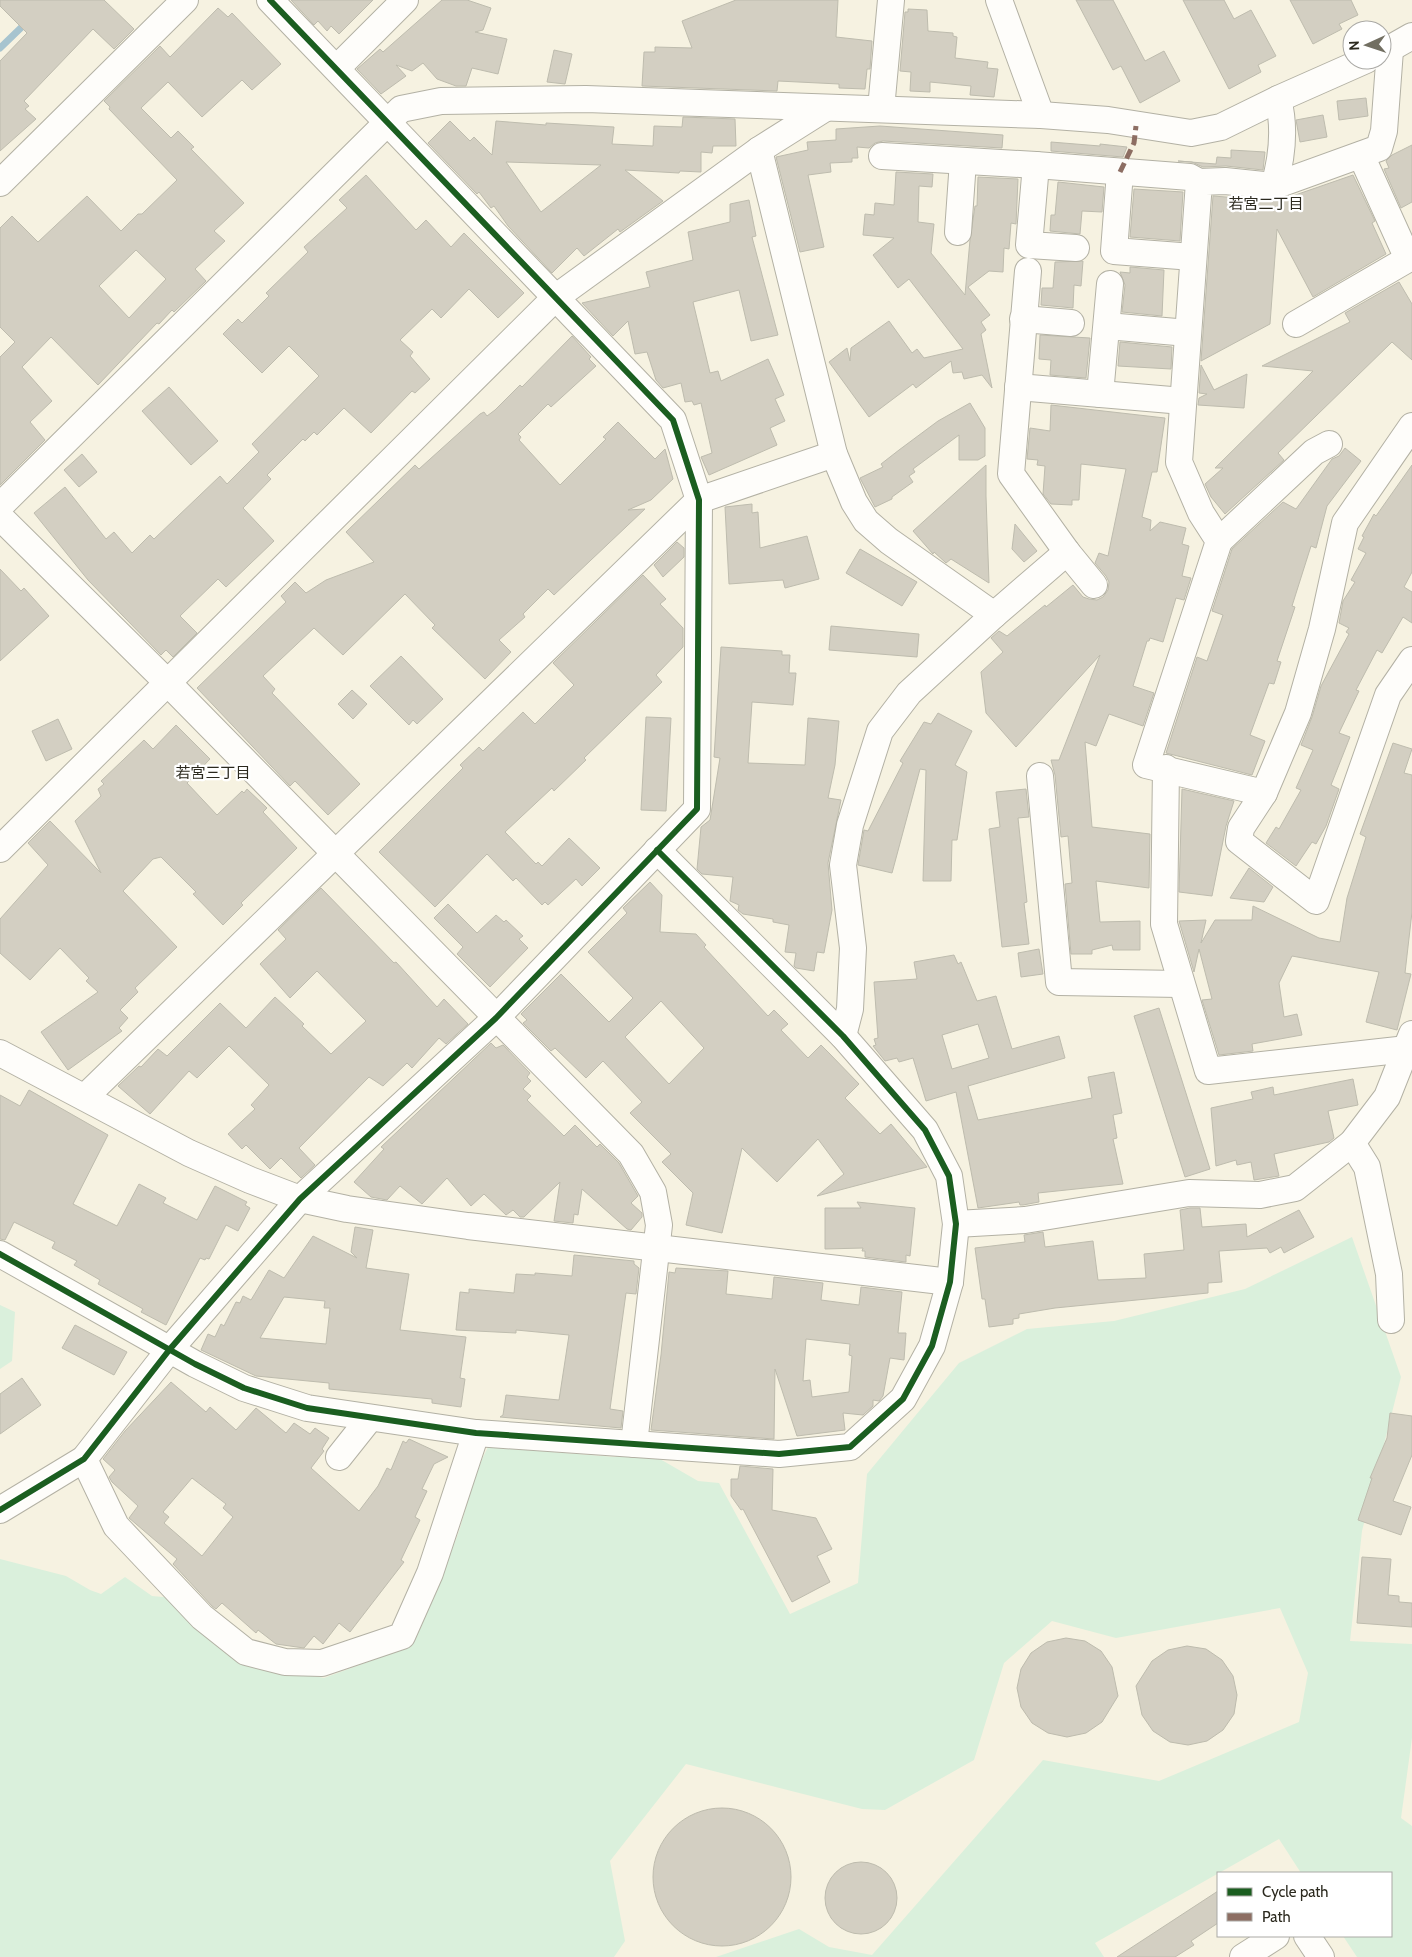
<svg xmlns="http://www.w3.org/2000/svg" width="1412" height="1957" viewBox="0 0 1412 1957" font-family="Cabin,'Noto Sans JP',sans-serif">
	<rect width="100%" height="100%" fill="#f6f2e1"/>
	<g fill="#daf0dc">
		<path d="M1352 1237 1401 1377 1362 1531 1350 1641 1412 1644V1738L1401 1818 1412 1826V1957H1357L1343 1936H1391V1873H1301L1279 1839 1095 1943 1104 1957H716L799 1929 829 1947 872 1955 1043 1760 1159 1781 1299 1722 1308 1673 1280 1608 1116 1638 1052 1621 1004 1663 974 1760 885 1810 862 1809 686 1764 610 1861 625 1941 614 1957H0V1559L66 1576 90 1590 101 1594 125 1577 152 1596 174 1598 246 1662 324 1678 411 1646C428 1608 445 1570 459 1531 468 1503 474 1474 488 1447L615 1457 634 1444 698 1481 719 1483 790 1614 858 1583 867 1474 959 1363 1027 1329 1114 1321 1245 1289Z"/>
		<polygon points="0,1305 15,1312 12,1361 0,1369"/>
	</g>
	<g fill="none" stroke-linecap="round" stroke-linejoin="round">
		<polyline stroke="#a7c4cf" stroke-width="7" points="0,48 28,21"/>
	</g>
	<g fill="#d3cfc2" stroke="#bebcae" fill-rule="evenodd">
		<polygon points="0,0 104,0 134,29 114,49 93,29 24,101 29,106 25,109 36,119 0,151 0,61 27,33 0,6"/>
		<polygon points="291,0 373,0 339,34 331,26 327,31 318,21 314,25"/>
		<polygon points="442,0 467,0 491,8 483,30 475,32 507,39 498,74 472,68 466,86 456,86 437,79 423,63 412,71 396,65 406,76 381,94 357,69 380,49 383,52"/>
		<polygon points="736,0 838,0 836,37 872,41 870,69 867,69 865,89 839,88 839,84 778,81 777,91 642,86 644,52 655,52 655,47 692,48 682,21"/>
		<polygon points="1076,0 1113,0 1145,61 1164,51 1180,81 1140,103 1121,66 1113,70"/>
		<polygon points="1183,0 1224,0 1234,19 1251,10 1276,56 1258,65 1261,72 1229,89"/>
		<polygon points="1290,0 1351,0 1358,15 1339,24 1342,29 1313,44"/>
		<path d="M218 8 228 17 232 13 281 64 252 90 242 80 202 117 168 82 141 108 171 138 178 131 194 147 191 149 244 203 214 231 225 241 195 269 206 281 174 312 172 310 159 324 157 323 98 385 51 337 22 367 52 401 30 422 45 440 0 485V357L15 342 0 327V228L12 216 38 242 87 196 121 231 138 214H142L177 180 109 109 110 107 104 101 160 46 170 57ZM136 250 166 279 129 318 99 286Z"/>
		<polygon points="908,9 927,10 928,31 953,33 953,36 957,37 955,58 988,62 987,68 998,69 994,97 970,95 971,86 930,82 930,92 910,91 911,72 900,71 905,12 908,12"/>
		<polygon points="554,50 572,54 565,84 547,82"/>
		<polygon points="1366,98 1368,116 1339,120 1337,101"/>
		<polygon points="1323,115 1327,137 1300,142 1296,120"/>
		<path d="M683 117 735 119 736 146H713L712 153 701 152V172L680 171 679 173 625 170 663 201 620 232 618 229 584 256 577 248 552 273 508 226 494 206 491 208 479 192 477 194 428 143 450 121 470 141 474 137 492 155 496 121 546 125V123L614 127 612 144 653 146 654 126 682 127ZM506 162 601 165 541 212Z"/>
		<polygon points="880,126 1003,135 1002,148 883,141 875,143 869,148 857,147 858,158 852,158 852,162 830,163 831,172 808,175 824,247 800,252 776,157 808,150 807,142 836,140 836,129"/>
		<polygon points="1051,142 1100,146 1100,144 1127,147 1123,157 1051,151"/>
		<polygon points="1412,145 1412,202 1401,208 1384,169 1389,168 1386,161 1392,155"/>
		<polygon points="1231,150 1265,152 1263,170 1226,166 1203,167 1192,162 1178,161 1216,164 1217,157 1231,158"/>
		<polygon points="896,172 933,174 932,187 919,186 918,222 934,224 931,253 965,295 970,240 975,206 977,206 978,177 1018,179 1016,224 1011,223 1009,249 1004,248 1003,272 989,271 968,287 990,315 981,322 986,330 981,334 992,388 982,375 964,379 962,372 953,373 951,361 916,388 913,384 869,417 829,362 847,348 850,361 851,348 889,321 912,353 917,349 924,358 963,349 909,279 898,288 873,255 894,238 863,235 865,214 874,215 875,203 894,205"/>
		<polygon points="366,175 416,230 426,220 451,247 464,233 524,293 498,318 469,289 441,318 432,309 400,340 413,352 410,356 430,379 415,393 412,391 371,433 344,408 317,435 314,432 305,441 303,439 267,475 271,479 243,508 274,541 226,587 218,579 180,616 197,633 173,657 166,650 161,655 88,580 34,513 65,487 106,539 114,532 132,553 150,535 154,539 220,476 227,484 259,452 252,444 319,376 289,346 262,373 223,334 238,319 242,323 269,296 266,293 308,252 304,247 347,208 339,200"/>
		<polygon points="1353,175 1375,221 1372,223 1386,254 1313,297 1277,229 1270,324 1201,361 1213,196 1278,201"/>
		<polygon points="1058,182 1104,187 1102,212 1082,211 1080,234 1050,231 1051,215 1055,215"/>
		<polygon points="1134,189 1183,192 1180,241 1130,237"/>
		<polygon points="749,200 756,236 752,237 778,335 751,341 739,290 693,302 710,373 718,371 721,381 768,359 784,395 775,399 785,421 770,428 777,445 709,475 701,457 712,453 701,403 694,405 692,401 685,402 681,383 663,388 656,380 647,352 635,354 628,321 613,336 582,303 650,287 646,272 693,260 688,232 730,222 730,204"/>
		<polygon points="1083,261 1081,286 1074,285 1073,308 1041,305 1042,288 1053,288 1055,262"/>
		<polygon points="1130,267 1164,270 1162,316 1122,312 1125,285 1120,272 1130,273"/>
		<polygon points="1399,282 1412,304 1412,360 1392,342 1278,453 1284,460 1225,514 1211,497 1205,484 1223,468 1215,468 1313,371 1262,366 1350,322 1345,313"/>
		<polygon points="1040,335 1090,338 1086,378 1050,375 1051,360 1039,359"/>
		<polygon points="572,336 591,357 589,359 596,366 551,407 548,404 518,434 521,437 519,440 560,485 606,439 603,437 618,422 655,459 665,449 673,479 651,500 628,510 645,509 554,595 548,589 523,614 525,617 499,640 511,652 485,679 432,628 435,625 405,594 343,655 314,628 263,676 275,689 272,693 360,784 328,815 295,781 290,786 197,688 286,602 281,596 295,582 306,593 326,580 374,562 346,532 415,465 419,469 480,414 484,412 487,416 495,410 520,385 522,387"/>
		<polygon points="1120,342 1172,347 1171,369 1118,366"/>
		<polygon points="1201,365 1214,390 1247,374 1244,408 1198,405 1199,398 1207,394 1199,393"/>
		<polygon points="169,387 218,441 191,465 142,411"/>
		<polygon points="970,403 985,428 985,456 978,460 959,460 959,435 913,469 915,472 909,476 913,482 892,497 892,499 875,507 860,478 883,467 881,464 899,450 938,421"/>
		<polygon points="1051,405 1165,418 1157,472 1152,472 1142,517 1151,520 1150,531 1160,522 1186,528 1182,544 1189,546 1182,576 1191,578 1184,600 1176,598 1163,642 1150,638 1149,641 1147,641 1133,686 1154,693 1143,726 1109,714 1096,746 1085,742 1092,827 1150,834 1149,888 1096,881 1100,922 1140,921 1140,950 1113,950 1112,945 1092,950 1092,954 1071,954 1065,884 1072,883 1068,836 1061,837 1055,775 1051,760 1059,760 1100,655 1016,747 986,713 981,672 1003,652 991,638 999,631 1007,636 1045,605 1046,607 1073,585 1083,597 1089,599 1097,600 1103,597 1108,590 1109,582 1106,576 1095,563 1099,553 1108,556 1126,469 1081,464 1079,500 1072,500 1072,505 1051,504 1043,494 1045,466 1037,465 1038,460 1027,459 1030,428 1050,431"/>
		<polygon points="1345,448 1361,461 1327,506 1316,548 1311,546 1292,606 1295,607 1277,661 1281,662 1274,684 1269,683 1250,735 1265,741 1252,775 1166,753 1197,657 1207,661 1223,615 1212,611 1232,549 1283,502 1296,509 1332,459 1339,456"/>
		<polygon points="82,454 97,472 79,487 64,470"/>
		<polygon points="986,465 986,496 989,583 951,559 946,563 934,552 933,554 913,531"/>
		<polygon points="1412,465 1412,572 1404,587 1412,592 1412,623 1403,617 1382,653 1377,650 1356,690 1359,691 1339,733 1350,737 1331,785 1339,789 1326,826 1316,844 1312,842 1296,866 1266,843 1276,827 1279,829 1301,790 1296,788 1313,750 1301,745 1312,717 1321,686 1349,634 1346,632 1349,628 1339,623 1343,601 1355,582 1351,580 1366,553 1358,549 1364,537 1362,536 1374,514 1376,516"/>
		<polygon points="752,504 752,513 758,512 760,548 807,536 819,579 785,588 783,580 729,584 725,507"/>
		<polygon points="1015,524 1037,551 1024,562 1012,549"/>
		<polygon points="677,542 684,548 684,557 663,577 654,565"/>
		<polygon points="860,549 917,582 902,606 846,573"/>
		<polygon points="0,569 21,591 24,588 49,616 0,661"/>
		<polygon points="643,575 666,599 660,604 683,628 683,647 656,675 662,682 584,758 586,760 554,791 552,788 505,832 536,864 538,862 542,866 569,838 600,868 582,886 576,879 548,905 545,902 542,905 516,878 513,881 487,854 435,907 379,852 463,768 460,765 479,747 483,751 523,712 535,724 574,685 553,663"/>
		<polygon points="831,626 919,634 917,657 829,650"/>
		<polygon points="721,647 782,651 782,655 790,655 789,673 796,673 793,705 752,702 748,763 805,765 808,718 839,721 835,765 828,798 841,800 828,863 832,910 824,953 817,952 814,971 796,968 794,966 796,953 785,952 789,925 773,922 773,919 743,914 738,910 739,905 730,901 733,877 702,874 697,869 701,827 710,820 720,758 714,757"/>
		<polygon points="401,656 443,699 417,724 413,720 409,725 370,686"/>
		<polygon points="352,690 367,704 353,719 338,704"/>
		<polygon points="938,713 972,731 955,765 967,772 957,840 952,840 951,881 923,881 926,770 920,769 892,873 858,865 864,830 868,831 903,763 900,761 924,722 931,724"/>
		<polygon points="646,717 671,718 666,811 641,810"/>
		<polygon points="58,719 72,749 46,761 32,731"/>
		<polygon points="176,725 210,759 187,783 217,815 242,791 244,793 247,789 267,808 263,812 297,848 241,903 243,905 223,925 193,894 196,892 161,857 153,859 123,891 177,947 135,988 138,992 120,1010 128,1018 119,1028 122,1031 68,1070 41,1032 98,992 86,981 89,978 60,948 30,980 0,953 0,919 48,865 28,843 50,821 101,873 75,821 101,796 98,789 104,784 101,781 144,740 153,749"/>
		<polygon points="1393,743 1412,749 1404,773 1412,775 1412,912 1405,973 1411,974 1397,1030 1366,1022 1379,972 1292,956 1279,983 1284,1017 1297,1014 1302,1035 1252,1044 1253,1051 1219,1055 1202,1000 1212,999 1199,949 1194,972 1179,921 1206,920 1201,943 1215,920 1252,920 1253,906 1319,938 1340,942 1347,898 1366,837 1360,834"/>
		<polygon points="1026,789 1029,817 1018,818 1027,902 1024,903 1029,944 1002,947 989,829 1000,827 996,792"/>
		<polygon points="1182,789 1234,801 1226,826 1212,896 1179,892"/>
		<polygon points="1249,868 1273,887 1264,902 1230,898"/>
		<path d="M650 882 662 895 660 932 696 934 706 945 704 947 768 1016 774 1010 788 1024 781 1030 808 1058 821 1045 829 1053 859 1084 845 1098 880 1134 891 1124 927 1167 817 1196 844 1174 818 1139 777 1182 742 1148 722 1233 686 1225 693 1193 662 1162 671 1154 630 1113 642 1102 603 1061 586 1078 555 1048 551 1051 523 1023 527 1020 521 1014 561 974 609 1022 633 998 588 952 627 913 623 908ZM661 1001 704 1048 669 1084 625 1037Z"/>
		<polygon points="321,888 394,963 396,962 437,1007 444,999 468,1024 446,1044 439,1038 412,1068 407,1063 383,1086 369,1077 299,1148 315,1165 301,1178 281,1158 270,1169 246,1145 242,1149 228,1134 255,1109 251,1105 269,1085 229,1046 197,1078 189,1071 150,1114 118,1086 139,1066 141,1067 158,1049 167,1056 220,1003 246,1028 275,997 304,1024 302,1026 331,1054 366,1021 317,971 290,998 260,964 286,939 278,930"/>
		<polygon points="448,904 477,933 496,915 504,922 506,920 523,936 519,939 528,948 490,987 457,954 463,947 434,918"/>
		<polygon points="1039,949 1043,974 1021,977 1018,953"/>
		<path d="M954 955 958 964 961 962 977 1001 996 996 1012 1049 1059 1036 1065 1058 968 1086 978 1120 1092 1098 1088 1077 1114 1072 1122 1113 1113 1115 1117 1138 1113 1139 1123 1184 1038 1193 1039 1202 1023 1205H1020L1019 1202 978 1208 956 1092 926 1101 913 1058 899 1062 897 1058 885 1061 873 1046 876 1045 874 1039 878 1038 874 982 917 979 914 962ZM978 1024 989 1058 952 1069 942 1035Z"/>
		<polygon points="1159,1008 1210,1169 1185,1177 1134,1016"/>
		<polygon points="491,1043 496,1048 503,1045 530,1073 527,1077 531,1081 523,1089 531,1096 527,1100 564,1136 575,1125 597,1147 600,1144 619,1163 638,1196 631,1203 642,1213 642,1217 631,1230 627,1229 582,1189 578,1215 574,1214 573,1223 554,1221 560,1182 524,1217 520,1217 513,1210 506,1215 484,1194 471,1206 447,1178 422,1204 400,1186 387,1200 371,1197 354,1182 384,1149 381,1147"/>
		<polygon points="1353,1079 1358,1105 1328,1111 1334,1138 1329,1142 1274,1154 1279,1176 1254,1180 1251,1162 1237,1165 1236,1160 1216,1166 1211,1108 1253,1099 1251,1092 1273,1087 1274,1095"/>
		<polygon points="29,1090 108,1135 73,1204 117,1226 139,1184 166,1198 163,1203 197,1220 215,1186 247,1202 245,1205 250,1208 238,1231 226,1225 209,1259 206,1258 205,1260 200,1258 166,1325 141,1312 143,1309 98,1284 100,1280 74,1265 77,1261 52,1248 55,1242 14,1222 5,1240 0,1239 0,1095 20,1106"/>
		<polygon points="857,1202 915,1208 910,1256 906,1255 906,1262 865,1257 865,1251 862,1251 863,1248 825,1249 825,1208 861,1208"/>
		<polygon points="1190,1208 1200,1208 1202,1227 1246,1224 1247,1237 1299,1210 1314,1237 1284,1253 1281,1247 1270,1253 1267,1248 1219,1251 1222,1282 1208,1283 1208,1293 1055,1308 1019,1314 1019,1318 1013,1319 1013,1324 989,1327 985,1299 982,1299 975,1248 1025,1242 1024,1235 1043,1232 1045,1247 1093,1241 1098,1280 1146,1278 1144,1254 1184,1250 1180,1210"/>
		<path d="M355 1227 373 1230 366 1268 409 1274 400 1330 466 1337 460 1378 465 1379 461 1407 432 1403V1399L329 1389V1383L256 1376 201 1350 208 1334 215 1337 221 1324 224 1326 236 1302 240 1303 243 1296 251 1300 269 1270 284 1278 313 1236 357 1258 351 1252ZM284 1297 325 1301 324 1308H330L326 1344 260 1338Z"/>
		<polygon points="574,1255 634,1261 634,1264 639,1268 636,1294 626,1293 610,1409 623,1411 621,1428 500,1417 503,1415 506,1395 559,1400 569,1335 516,1330 516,1333 456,1330 460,1292 469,1293 469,1289 514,1293 516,1274 535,1275 535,1273 572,1276"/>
		<path d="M676 1268 728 1271 726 1294 772 1299 774 1277 823 1283 821 1300 859 1305 861 1287 902 1292 898 1333H906L904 1360 890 1358 883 1396 879 1401 873 1400V1406L863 1415 843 1413 845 1430 797 1436 775 1369 774 1439 651 1430 661 1355 669 1272 675 1273ZM806 1339 850 1344 849 1355 852 1356 849 1392 812 1397 810 1380 803 1381Z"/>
		<polygon points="75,1325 127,1352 114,1375 62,1348"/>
		<polygon points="22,1378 41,1405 0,1434 0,1394"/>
		<path d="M171 1382 206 1412 210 1407 236 1430 256 1408 286 1433 294 1423 310 1434 315 1428 329 1438 322 1449 324 1451 311 1468 359 1511 378 1486 387 1468 391 1470 403 1441 406 1443 409 1439 448 1457 434 1464 422 1489 427 1491 415 1517 420 1520 401 1560 404 1562 350 1632 339 1623 323 1644 314 1636 304 1648 276 1644 258 1630 256 1633 222 1603 216 1609 212 1606 173 1564 177 1559 129 1518 138 1506 112 1482 109 1477 115 1470 103 1459 125 1431ZM192 1478 226 1504 223 1508 233 1517 202 1556 164 1523 169 1517 163 1512Z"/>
		<polygon points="1390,1413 1412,1416 1412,1455 1393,1501 1411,1507 1401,1535 1358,1520 1372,1478 1370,1478 1387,1438"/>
		<polygon points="740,1466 773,1469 772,1510 816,1518 832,1549 817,1556 830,1582 792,1602 743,1509 741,1510 731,1496 731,1479 738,1479"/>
		<polygon points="1362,1557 1391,1559 1388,1595 1399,1596 1399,1602 1412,1603 1412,1627 1357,1623"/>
		<polygon points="1066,1638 1085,1641 1101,1651 1112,1667 1118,1696 1102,1722 1086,1733 1067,1737 1048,1733 1032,1723 1021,1707 1017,1688 1021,1669 1031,1653 1047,1642"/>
		<polygon points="1187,1646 1206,1649 1222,1660 1233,1676 1237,1695 1234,1714 1223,1730 1207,1741 1188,1745 1170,1742 1153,1731 1142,1715 1136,1686 1152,1661 1168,1650"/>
		<circle cx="722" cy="1877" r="69"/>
		<circle cx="861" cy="1898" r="36"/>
		<polygon points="1218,1891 1218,1923 1191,1941 1194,1945 1175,1957 1117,1957"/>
	</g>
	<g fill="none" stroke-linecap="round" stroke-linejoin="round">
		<defs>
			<g id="minor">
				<polyline points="999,0 1041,115"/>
				<polyline points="1382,53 1412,36"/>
				<polyline points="337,68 405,0"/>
				<polyline points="881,109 891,0"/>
				<polyline points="759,150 834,454 854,502 866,521 889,541 994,615"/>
				<polyline points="882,156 1036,165 1190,177 1199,182"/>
				<polyline points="1036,165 1029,245 1076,248"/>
				<polyline points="1120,172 1114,251 1193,257"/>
				<polyline points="0,183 185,0"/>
				<path d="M1274 186C1282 158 1285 126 1278 99"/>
				<polyline points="958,232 963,161"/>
				<polyline points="1028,271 1011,474 1067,552 1094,585"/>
				<polyline points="1023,319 1071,323"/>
				<polyline points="1296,324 1408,259 1361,155"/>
				<polyline points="1107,326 1188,333"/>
				<polyline points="1018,387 1183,401"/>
				<polyline points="1100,394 1110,284"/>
				<polyline points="1412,426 1345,523 1322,629 1298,713 1264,793 1241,828 1239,841 1316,901 1388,695 1412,660"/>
				<polyline points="0,506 401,109 441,101 586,99 1041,115 1108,120 1191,133 1221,127 1278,99 1366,60"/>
				<polyline points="0,517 167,682 631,1154 653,1192 659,1225 634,1444"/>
				<polyline points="1219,541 1314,452 1329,444"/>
				<polyline points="1166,768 1164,924 1208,1071 1407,1049"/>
				<polyline points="1040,776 1059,982 1180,984"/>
				<polyline points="1264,793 1146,765 1219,541 1201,513 1179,462 1199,182 1225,181 1274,186 1379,148 1384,131 1390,50"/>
				<polyline points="0,849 555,298 759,150 824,109"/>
				<polyline points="843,1036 850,1009 853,948 843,865 850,825 880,731 909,693 994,615 1067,552"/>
				<polyline points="0,1053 189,1153 250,1180 300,1199 347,1209 468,1226 950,1282"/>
				<polyline points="85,1097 699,500 834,454"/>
				<polyline points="1352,1143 1367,1167 1389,1274 1391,1320"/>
				<polyline points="956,1224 1025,1220 1189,1193 1260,1195 1295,1188 1352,1143 1387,1097 1412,1034"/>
				<polyline points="0,1254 195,1364 244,1388 307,1408 476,1433 779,1454 850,1447 903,1399 932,1346 950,1282 956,1224 949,1176 925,1130 843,1036 657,850"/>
				<polyline points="339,1457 370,1418"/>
				<polyline points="84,1459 116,1526 202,1617 246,1652 285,1662 322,1663 402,1636 430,1573 476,1433"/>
				<polyline points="0,1510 84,1459 170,1349 300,1199 496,1018 697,809 699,500 673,420 270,0"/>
				<polyline points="1307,1936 1321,1957"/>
				<polyline points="1243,1957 1276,1936"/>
			</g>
		</defs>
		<use href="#minor" stroke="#b3b1a4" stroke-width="28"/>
		<use href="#minor" stroke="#fefdfa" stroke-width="26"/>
		<polyline stroke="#8d6e63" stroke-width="5" stroke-dasharray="10 5" stroke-linecap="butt" points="1120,172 1134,143 1136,126"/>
		<defs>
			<g id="cycleway">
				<polyline points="0,1254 195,1364 244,1388 307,1408 476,1433 779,1454 850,1447 903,1399 932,1346 950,1282 956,1224 949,1176 925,1130 843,1036 657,850"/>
				<polyline points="0,1510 84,1459 170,1349 300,1199 496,1018 697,809 699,500 673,420 270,0"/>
			</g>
		</defs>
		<use href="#cycleway" stroke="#fff" stroke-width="9"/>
		<use href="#cycleway" stroke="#1b5e20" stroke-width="6"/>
	</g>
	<g text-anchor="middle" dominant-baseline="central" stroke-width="4.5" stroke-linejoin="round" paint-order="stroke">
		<g font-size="15" fill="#2b291e" stroke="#fff">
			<text x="1266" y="204">若宮二丁目</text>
			<text x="213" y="773">若宮三丁目</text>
		</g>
	</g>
	<rect x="1217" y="1872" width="175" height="65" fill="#ffffff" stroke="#aaa9a5"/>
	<rect x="1227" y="1888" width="25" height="8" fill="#1b5e20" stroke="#aaa9a5"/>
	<text x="1262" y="1897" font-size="15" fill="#2b291e">Cycle path</text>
	<rect x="1227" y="1913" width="25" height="8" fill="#8d6e63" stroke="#aaa9a5"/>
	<text x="1262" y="1922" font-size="15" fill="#2b291e">Path</text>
	<g transform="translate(1367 45) rotate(267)"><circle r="24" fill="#ffffff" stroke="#aaa9a5"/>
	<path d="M0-4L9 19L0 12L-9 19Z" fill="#726f62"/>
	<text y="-8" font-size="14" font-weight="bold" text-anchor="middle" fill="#2b291e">N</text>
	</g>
</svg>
